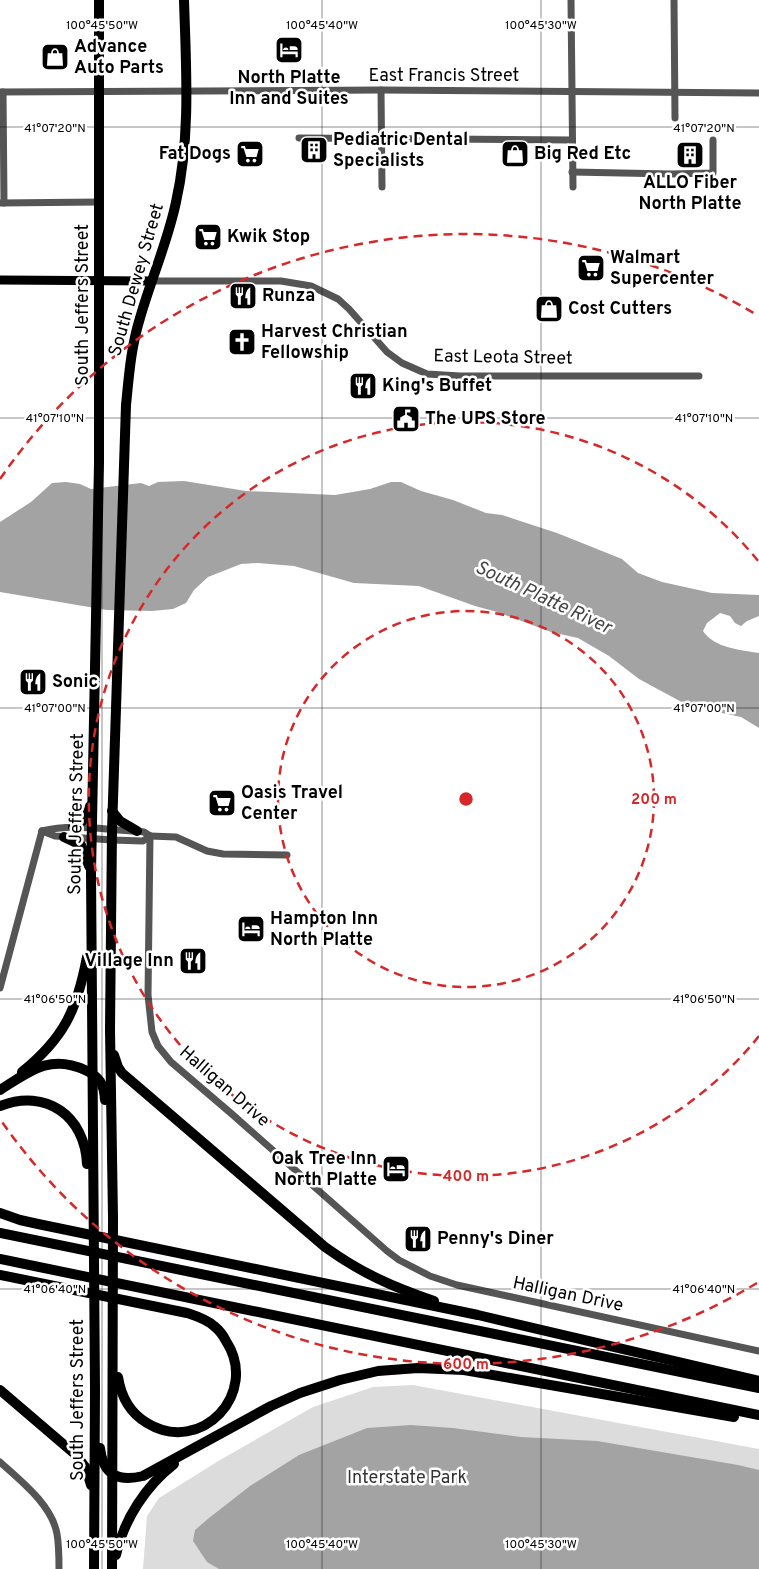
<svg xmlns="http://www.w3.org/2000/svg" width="759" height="1569" viewBox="0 0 759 1569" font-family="Overpass,sans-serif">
	<rect width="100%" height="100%" fill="#fff"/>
	<polygon fill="#dcdcdc" points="413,1385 759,1449 759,1569 143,1569 147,1516 159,1498 220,1460 313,1407 373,1387"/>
	<g fill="#a3a3a3">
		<path d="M184 481 246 491 335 495 370 489 391 482H401L421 491 453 500 486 513 502 515 557 533 622 559 638 573 662 582 712 593 759 595V616L747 621 741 626 735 623 730 616 720 613 707 623 703 631C714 648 741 650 759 653V728L741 717 689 706 639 679 609 656 578 638 551 632 497 612 475 606 419 586 354 583 294 566 258 563 241 564 208 577 194 590 186 603 173 609 152 611 107 610 0 592V522L31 502 52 483 66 482 80 484 91 489 141 483 149 486 158 482Z"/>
		<polygon points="411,1425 453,1428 521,1437 597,1441 738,1465 759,1470 759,1569 219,1569 207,1562 193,1541 195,1530 209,1518 250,1486 299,1455 367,1428"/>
	</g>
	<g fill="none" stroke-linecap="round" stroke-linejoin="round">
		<g stroke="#555" stroke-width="7">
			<polyline points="571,0 573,187"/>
			<polyline points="674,0 675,118"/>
			<polyline points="381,90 382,187"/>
			<polyline points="0,92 381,90 759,93"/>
			<polyline points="3,92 4,203"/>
			<polyline points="299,138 572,140"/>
			<polyline points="572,172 671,174 713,173 713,140"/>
			<polyline points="0,203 99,202"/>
			<polyline points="152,281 281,281 311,286 338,299 349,309 387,352 402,363 427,374 460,376 699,376"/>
			<polyline points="42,831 55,836 112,840 143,841 150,836"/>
			<path d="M42 831C72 823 105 830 137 831L144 832 150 836"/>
			<polyline points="150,836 148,995 152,1032 158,1046 171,1062 233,1115 387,1251 399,1260 430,1276 457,1285 759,1351"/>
			<polyline points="150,836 176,837 207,851 223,854 287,855"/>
			<polyline points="0,988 42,831"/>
			<path d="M0 1462C21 1481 52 1505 57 1534 59 1545 59 1557 59 1569"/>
		</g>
		<polyline stroke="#000" stroke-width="9" points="0,280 152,281"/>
		<g stroke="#000" stroke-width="10">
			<polyline points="112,811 120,821 137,831"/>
			<path d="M73 827C84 822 87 817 90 806"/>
			<polyline points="64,837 81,845 89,866"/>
			<path d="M114 1055 118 1067 122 1073 325 1247C361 1273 393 1287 434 1301"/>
			<path d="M22 1072C64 1038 77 1010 87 957"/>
			<path d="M0 1090C30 1071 50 1054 85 1070 100 1077 104 1084 105 1100"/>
			<path d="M0 1106C46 1088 85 1116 87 1164"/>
			<polyline points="0,1213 20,1220 38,1224 478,1315 759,1381"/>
			<polyline points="0,1233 759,1388"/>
			<polyline points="0,1259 759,1415"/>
			<path d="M0 1275 187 1313C196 1316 206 1319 214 1326 219 1330 223 1335 226 1341 260 1393 201 1456 147 1423 130 1413 121 1396 118 1377"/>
			<polyline points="0,1390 76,1455 86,1468 91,1485"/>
			<path d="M100 1448C103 1475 118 1482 143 1476L271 1406 300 1393 340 1380 378 1371 418 1368 464 1370 734 1417"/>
			<path d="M116 1555C124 1519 146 1486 174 1464"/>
			<polyline points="94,1569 95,1390 91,873 99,463 99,0"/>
			<path d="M112 1569 113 1218 110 1030 112 830 126 405C129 375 131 347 140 318 151 279 168 241 176 202 191 136 186 66 184 0"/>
		</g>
	</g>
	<path fill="none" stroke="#000" stroke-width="1" stroke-opacity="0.45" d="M102 0V1569M322 0V1569M541 0V1569M0 127H759M0 418H759M0 708H759M0 999H759M0 1289H759"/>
	<g fill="none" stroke="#d62828" stroke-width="2.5" stroke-dasharray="9 6">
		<circle cx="466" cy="799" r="188"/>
		<path d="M759 1036A377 377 0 1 1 759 562"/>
		<path d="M757 1283A565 565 0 0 1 0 1119M0 479A565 565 0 0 1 757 315"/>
	</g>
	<defs>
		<symbol id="hotel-square" viewBox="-11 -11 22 22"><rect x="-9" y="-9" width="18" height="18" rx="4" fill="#000" stroke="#fff"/><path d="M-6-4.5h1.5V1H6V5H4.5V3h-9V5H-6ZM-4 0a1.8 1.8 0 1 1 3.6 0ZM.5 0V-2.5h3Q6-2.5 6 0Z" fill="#fff"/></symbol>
		<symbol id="shop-square" viewBox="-11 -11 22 22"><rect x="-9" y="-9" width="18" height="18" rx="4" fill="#000" stroke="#fff"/><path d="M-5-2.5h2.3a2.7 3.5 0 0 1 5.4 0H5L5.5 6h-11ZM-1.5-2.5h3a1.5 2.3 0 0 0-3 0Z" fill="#fff"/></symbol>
		<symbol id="building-square" viewBox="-11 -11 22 22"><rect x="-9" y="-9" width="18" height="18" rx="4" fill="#000" stroke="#fff"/><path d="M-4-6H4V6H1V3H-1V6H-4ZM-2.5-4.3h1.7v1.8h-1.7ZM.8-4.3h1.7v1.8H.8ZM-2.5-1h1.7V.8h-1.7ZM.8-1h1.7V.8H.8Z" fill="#fff"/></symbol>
		<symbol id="supermarket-square" viewBox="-11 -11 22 22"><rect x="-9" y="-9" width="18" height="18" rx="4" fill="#000" stroke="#fff"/><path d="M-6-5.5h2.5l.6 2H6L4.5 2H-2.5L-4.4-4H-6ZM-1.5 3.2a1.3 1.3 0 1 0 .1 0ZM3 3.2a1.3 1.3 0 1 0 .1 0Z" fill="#fff"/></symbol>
		<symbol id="restaurant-square" viewBox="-11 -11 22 22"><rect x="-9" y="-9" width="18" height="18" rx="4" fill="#000" stroke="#fff"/><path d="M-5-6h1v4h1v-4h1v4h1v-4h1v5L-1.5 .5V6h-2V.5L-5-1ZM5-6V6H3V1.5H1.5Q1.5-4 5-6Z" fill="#fff"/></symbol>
		<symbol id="church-square" viewBox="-11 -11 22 22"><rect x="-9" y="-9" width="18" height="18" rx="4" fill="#000" stroke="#fff"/><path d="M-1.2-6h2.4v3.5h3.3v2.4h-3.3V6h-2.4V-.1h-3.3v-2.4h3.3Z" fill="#fff"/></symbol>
		<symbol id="civic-square" viewBox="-11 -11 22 22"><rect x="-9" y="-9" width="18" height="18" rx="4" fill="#000" stroke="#fff"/><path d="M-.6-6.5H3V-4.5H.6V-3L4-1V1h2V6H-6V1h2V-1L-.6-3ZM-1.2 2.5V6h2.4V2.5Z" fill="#fff"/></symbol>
	</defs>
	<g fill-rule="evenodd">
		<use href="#hotel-square" x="273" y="34" width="32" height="32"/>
		<use href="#shop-square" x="39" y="41" width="32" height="32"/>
		<use href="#building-square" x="298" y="134" width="32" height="32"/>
		<use href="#supermarket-square" x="234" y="138" width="32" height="32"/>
		<use href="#shop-square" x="499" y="138" width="32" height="32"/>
		<use href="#building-square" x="674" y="139" width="32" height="32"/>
		<use href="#supermarket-square" x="192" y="221" width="32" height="32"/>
		<use href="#supermarket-square" x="575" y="252" width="32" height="32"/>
		<use href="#restaurant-square" x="227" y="280" width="32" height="32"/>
		<use href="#shop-square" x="533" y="293" width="32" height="32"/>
		<use href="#church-square" x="226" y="326" width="32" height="32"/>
		<use href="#restaurant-square" x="347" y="370" width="32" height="32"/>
		<use href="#civic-square" x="390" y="403" width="32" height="32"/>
		<use href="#restaurant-square" x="17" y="666" width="32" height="32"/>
		<use href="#supermarket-square" x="206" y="787" width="32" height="32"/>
		<use href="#hotel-square" x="235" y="913" width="32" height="32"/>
		<use href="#restaurant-square" x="177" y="945" width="32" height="32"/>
		<use href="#hotel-square" x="380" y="1153" width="32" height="32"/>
		<use href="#restaurant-square" x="402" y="1223" width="32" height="32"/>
	</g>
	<g text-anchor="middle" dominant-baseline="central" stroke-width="5" stroke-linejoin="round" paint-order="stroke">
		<g font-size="18" font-weight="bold" fill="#000" stroke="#fff" text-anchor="start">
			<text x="74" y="47">Advance<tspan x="74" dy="21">Auto Parts</tspan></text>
			<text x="289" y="78" text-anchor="middle">North Platte<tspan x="289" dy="21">Inn and Suites</tspan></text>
			<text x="333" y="140">Pediatric Dental<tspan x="333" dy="21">Specialists</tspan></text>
			<text x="231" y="154" text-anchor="end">Fat Dogs</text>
			<text x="534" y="154">Big Red Etc</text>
			<text x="690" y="183" text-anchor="middle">ALLO Fiber<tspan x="690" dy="21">North Platte</tspan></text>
			<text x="227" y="237">Kwik Stop</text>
			<text x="610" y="258">Walmart<tspan x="610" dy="21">Supercenter</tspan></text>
			<text x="262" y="296">Runza</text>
			<text x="568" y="309">Cost Cutters</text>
			<text x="261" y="332">Harvest Christian<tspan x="261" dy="21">Fellowship</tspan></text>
			<text x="382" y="386">King's Buffet</text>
			<text x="425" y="419">The UPS Store</text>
			<text x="52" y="682">Sonic</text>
			<text x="241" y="793">Oasis Travel<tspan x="241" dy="21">Center</tspan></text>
			<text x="270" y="919">Hampton Inn<tspan x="270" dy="21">North Platte</tspan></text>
			<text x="174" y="961" text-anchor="end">Village Inn</text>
			<text x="377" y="1159" text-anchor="end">Oak Tree Inn<tspan x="377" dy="21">North Platte</tspan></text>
			<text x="437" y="1239">Penny's Diner</text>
		</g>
		<g font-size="18" fill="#000" stroke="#fff">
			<text x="444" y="76">East Francis Street</text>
			<text transform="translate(137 280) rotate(-74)">South Dewey Street</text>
			<text transform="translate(83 305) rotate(-90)">South Jeffers Street</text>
			<text transform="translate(503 358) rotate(1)">East Leota Street</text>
			<text transform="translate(77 814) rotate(-89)">South Jeffers Street</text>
			<text transform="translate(224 1087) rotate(41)">Halligan Drive</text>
			<text transform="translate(568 1295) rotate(12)">Halligan Drive</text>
			<text transform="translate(78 1400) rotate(-90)">South Jeffers Street</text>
		</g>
		<g font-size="18" fill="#333" stroke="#fff">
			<text x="407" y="1478">Interstate Park</text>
		</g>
		<g font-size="19" font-style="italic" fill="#444" stroke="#fff">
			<text transform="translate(543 598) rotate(25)">South Platte River</text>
		</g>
	</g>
	<g font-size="12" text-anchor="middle" fill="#000" stroke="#fff" stroke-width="5" stroke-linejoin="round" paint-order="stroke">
		<text x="102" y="29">100°45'50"W</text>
		<text x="322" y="29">100°45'40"W</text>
		<text x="541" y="29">100°45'30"W</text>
		<text x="55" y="132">41°07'20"N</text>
		<text x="704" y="132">41°07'20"N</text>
		<text x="55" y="422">41°07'10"N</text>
		<text x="704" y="422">41°07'10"N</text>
		<text x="55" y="712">41°07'00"N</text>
		<text x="704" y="712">41°07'00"N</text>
		<text x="55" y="1003">41°06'50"N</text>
		<text x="704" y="1003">41°06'50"N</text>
		<text x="55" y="1293">41°06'40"N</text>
		<text x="704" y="1293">41°06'40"N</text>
		<text x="102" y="1548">100°45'50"W</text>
		<text x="322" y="1548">100°45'40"W</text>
		<text x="541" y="1548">100°45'30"W</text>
	</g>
	<circle cx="466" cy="799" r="8" fill="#d62828" stroke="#fff" stroke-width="2.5"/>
	<g font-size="15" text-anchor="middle" font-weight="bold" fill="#d62828" stroke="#fff" stroke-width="5" stroke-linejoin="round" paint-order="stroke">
		<text x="654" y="804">200 m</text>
		<text x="466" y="1181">400 m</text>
		<text x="466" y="1369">600 m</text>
	</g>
</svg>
